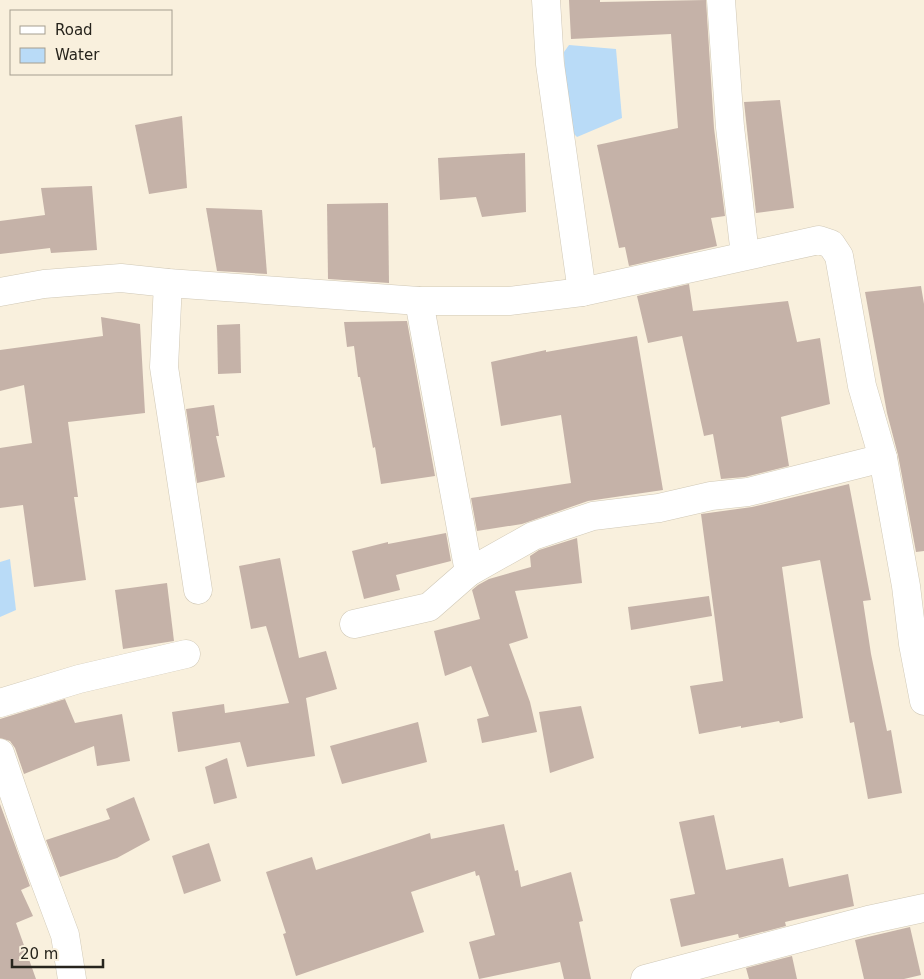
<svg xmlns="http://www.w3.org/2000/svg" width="924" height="979" viewBox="0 0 924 979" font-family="'DejaVu Sans',sans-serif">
	<rect width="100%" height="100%" fill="#f9f0dd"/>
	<g fill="#b9dbf7">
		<polygon points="569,45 616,49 622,118 577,137 572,132 566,121 564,52"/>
		<polygon points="10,559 16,610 0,617 0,562"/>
	</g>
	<g fill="#c5b2a8">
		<polygon points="569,0 600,0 600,2 706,0 714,128 725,216 711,218 717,246 629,266 625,247 619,248 597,145 678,128 671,34 571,39"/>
		<polygon points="780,100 794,208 756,213 744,102"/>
		<polygon points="182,116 187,188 149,194 135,125"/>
		<polygon points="525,153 526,212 482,217 476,197 440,200 438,158"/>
		<polygon points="92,186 97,250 51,253 50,248 0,254 0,221 45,215 41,188"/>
		<polygon points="388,203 389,283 328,279 327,204"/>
		<polygon points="206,208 262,210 267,274 217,271"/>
		<polygon points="689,284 693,311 788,301 797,342 820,338 830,404 781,417 789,466 745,477 721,479 713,434 704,436 682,336 648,343 637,296"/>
		<polygon points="921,286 924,304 924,551 916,552 898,455 887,413 865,292"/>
		<polygon points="101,317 140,324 145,413 68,422 78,497 74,497 86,580 34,587 23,505 0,508 0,448 32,443 24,385 0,391 0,350 103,336"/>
		<polygon points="407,321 435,476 381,484 375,447 373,448 360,377 358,377 354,346 347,347 344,322"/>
		<polygon points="240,324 241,373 218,374 217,325"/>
		<polygon points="637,336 663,490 588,501 522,524 477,531 471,498 571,483 561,415 501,426 491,362 546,350 546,352"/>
		<polygon points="214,405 219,436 216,436 225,477 197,483 186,409"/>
		<polygon points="849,484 871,600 863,601 871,654 887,731 891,730 902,793 868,799 854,722 850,723 820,560 782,567 803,718 780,723 779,721 741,728 741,726 699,734 690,686 723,681 701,514 752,507"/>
		<polygon points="446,533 451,561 396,575 400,590 364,599 352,551 388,542 388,544"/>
		<polygon points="577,538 582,583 515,591 528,638 509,644 530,702 537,732 482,743 477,719 489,716 471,666 445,676 434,631 480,619 472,590 478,585 489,579 531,567 530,556 539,550"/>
		<polygon points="280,558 299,658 326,651 337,689 306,698 315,756 247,767 240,742 178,752 172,712 224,704 225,713 289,703 266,626 251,629 239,566"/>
		<polygon points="167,583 174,641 123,649 115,590"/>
		<polygon points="709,596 712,616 631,630 628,607"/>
		<polygon points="65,699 75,723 122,714 130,761 97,766 94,746 24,774 15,748 10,741 0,738 0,719"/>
		<polygon points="581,706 594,758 550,773 539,712"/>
		<polygon points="418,722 427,762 342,784 330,746"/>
		<polygon points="227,758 237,798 214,804 205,767"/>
		<polygon points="134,797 150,840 117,858 60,877 46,840 110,819 106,809"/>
		<polygon points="0,804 30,886 21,890 33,916 16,923 36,979 0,979"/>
		<polygon points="714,815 726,870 783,858 789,887 848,874 854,906 785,922 786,926 739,938 738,934 681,947 670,899 695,894 679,822"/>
		<polygon points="504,824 515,871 518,870 521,887 571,872 583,921 579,922 591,979 564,979 560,962 479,979 469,942 495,935 479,875 476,876 475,871 411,892 424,932 296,976 283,934 286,933 266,872 312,857 316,870 430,833 431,839"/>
		<polygon points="209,843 221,881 184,894 172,856"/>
		<polygon points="910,927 921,975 904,979 864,979 855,940"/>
		<polygon points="792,956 797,979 749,979 746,968"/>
	</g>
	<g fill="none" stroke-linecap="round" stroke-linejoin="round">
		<defs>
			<g id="street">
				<polyline points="546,0 550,64 582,292"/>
				<polyline points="721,0 730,127 745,255"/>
				<polyline points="168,283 164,367 198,590"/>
				<polyline points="0,292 44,284 121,278 168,283 419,301 509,301 582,292 819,240 831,244 839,256 862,386 883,458 906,586 913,644 924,701"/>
				<polyline points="419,301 469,572"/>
				<polyline points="354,624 429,607 469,572 533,536 593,516 659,508 711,496 748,492 883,458"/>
				<polyline points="0,703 79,679 186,654"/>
				<polyline points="0,753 31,844 65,935 72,979"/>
				<polyline points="645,979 868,920 924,908"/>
			</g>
		</defs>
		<use href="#street" stroke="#d0c8b6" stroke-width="29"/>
		<use href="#street" stroke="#fff" stroke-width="28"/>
	</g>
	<rect x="10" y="10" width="162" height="65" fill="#f9f0dd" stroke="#a59e90"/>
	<rect x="20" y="26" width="25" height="8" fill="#ffffff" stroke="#a59e90"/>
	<text x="55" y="35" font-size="15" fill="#27241d">Road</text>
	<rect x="20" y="48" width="25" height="15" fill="#b9dbf7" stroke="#a59e90"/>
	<text x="55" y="60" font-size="15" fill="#27241d">Water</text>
	<path d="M12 959v8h91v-8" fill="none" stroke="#27241d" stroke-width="2.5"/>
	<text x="20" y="959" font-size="15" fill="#27241d" stroke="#f9f0dd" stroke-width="4" paint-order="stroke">20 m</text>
</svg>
